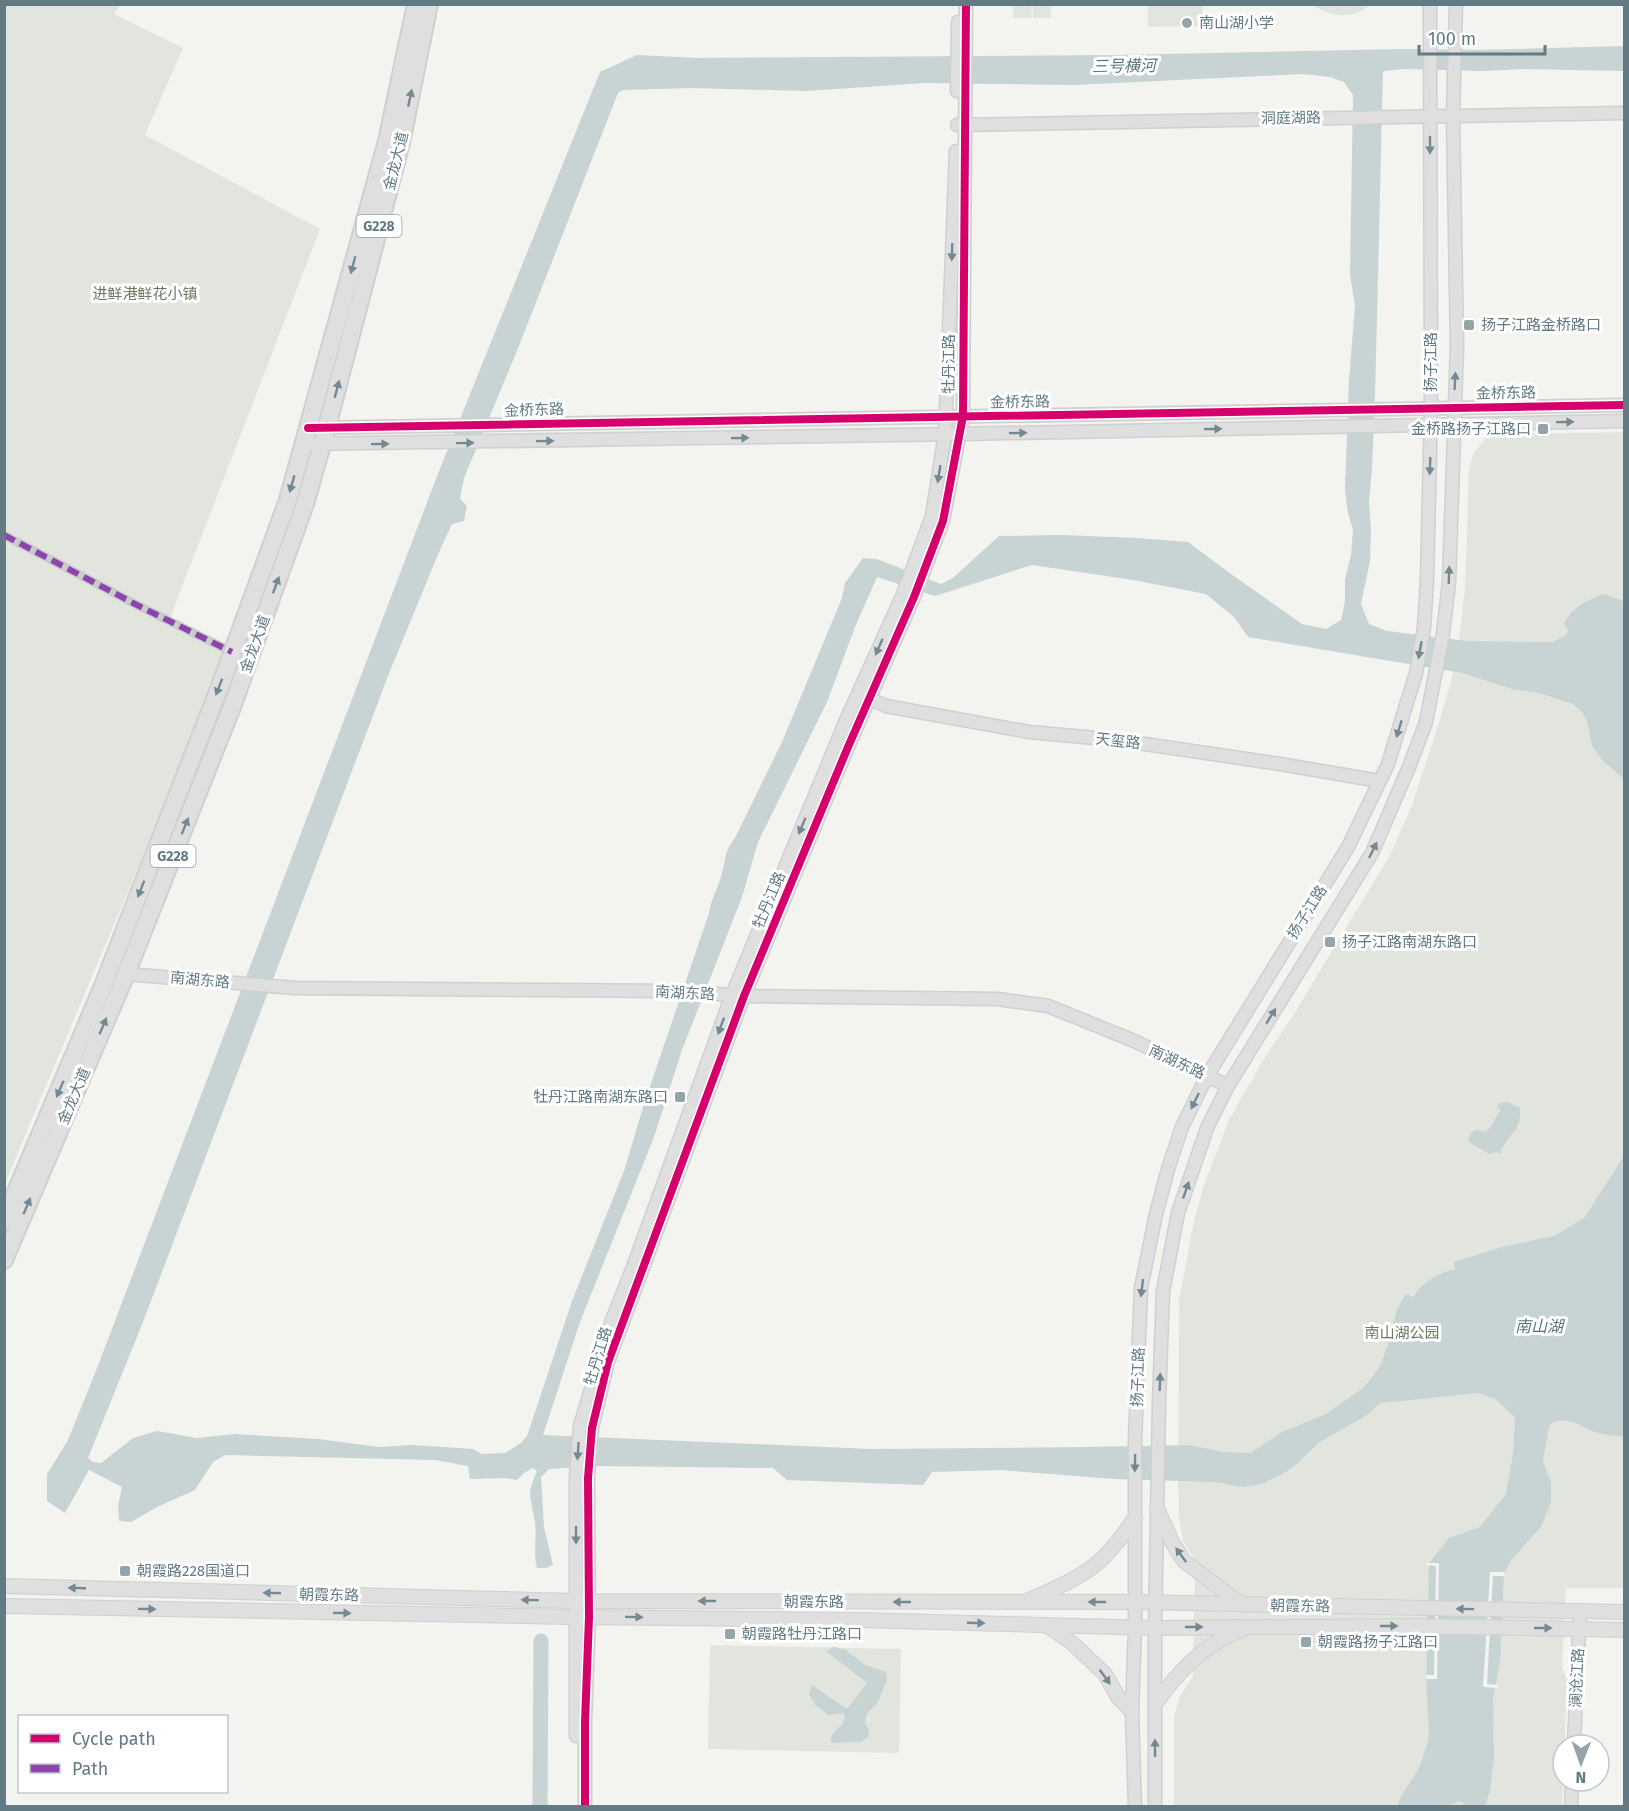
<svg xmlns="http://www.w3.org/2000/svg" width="1629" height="1811" viewBox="0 0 1629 1811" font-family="'Fira Sans','Noto Sans SC',sans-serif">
	<rect width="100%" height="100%" fill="#f3f3f0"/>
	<g fill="#e2e5dd">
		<path d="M5 5H120L114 14 183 48 145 135 320 229 170 618 231 646C157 826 79 1005 5 1184Z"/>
		<polygon points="1013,5 1031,5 1032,18 1013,18"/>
		<rect x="1033" y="5" width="18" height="13"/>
		<polygon points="1148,5 1202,5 1202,26 1148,27"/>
		<path d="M1312 5H1369C1352 21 1329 16 1312 5Z"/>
		<polygon points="1624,432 1624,1588 1566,1588 1562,1667 1567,1680 1562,1806 1174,1806 1174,1717 1180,1696 1193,1676 1195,1560 1183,1541 1179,1516 1178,1482 1179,1300 1194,1221 1204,1185 1229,1120 1263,1060 1292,1017 1390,855 1412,805 1439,723 1454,670 1459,640 1465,587 1469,470 1473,454 1485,439 1505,434"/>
		<polygon points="710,1645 901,1649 899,1753 708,1749"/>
	</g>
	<g fill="#c7d4d3" fill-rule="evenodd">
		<path d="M1624 46V71L1524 69 1484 71 1403 69 1383 71 1375 397 1372 468 1369 502 1371 529 1370 561 1361 604 1369 624 1387 631 1467 641 1552 642 1565 636 1568 630 1564 624C1573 606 1585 602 1603 594L1624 601V779L1603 761 1592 746 1588 725 1583 713 1573 704 1539 693 1512 689 1462 673 1248 637 1234 617 1206 594 1133 580 1032 565 935 596 877 577 855 627 827 702 758 842 742 897 682 1050 654 1137 580 1322 543 1435 871 1449 1089 1447 1189 1445 1222 1452 1250 1453 1284 1431 1326 1414 1363 1388 1379 1368 1388 1345 1397 1309 1406 1294 1413 1297C1423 1281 1437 1274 1455 1269L1454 1262 1502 1247 1554 1236 1584 1218 1624 1156V1436C1615 1436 1605 1435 1595 1432 1580 1427 1563 1412 1549 1426L1543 1461 1551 1482V1502L1541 1527 1512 1559 1504 1573 1500 1663 1493 1699 1494 1757 1490 1791 1485 1806H1465L1462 1802H1457L1450 1806H1398L1400 1798 1419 1768 1428 1742 1429 1732 1426 1679 1429 1563 1449 1538 1480 1527 1506 1494 1513 1453 1515 1417 1495 1399 1478 1393 1381 1403 1364 1417 1318 1443 1299 1462 1286 1472 1262 1484 1243 1487 1214 1482 1113 1479 1001 1470 932 1472 923 1485 787 1480 773 1468 601 1466 549 1469 541 1477 544 1527 553 1565 546 1568H537C533 1553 537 1538 535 1522 533 1512 531 1503 530 1494 530 1487 534 1478 537 1471L533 1468 524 1473 517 1480 506 1478 470 1479 468 1466 435 1460 225 1455 213 1462 195 1490 157 1507 131 1522 119 1521 118 1506 122 1487 89 1470 65 1513 47 1501V1474L67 1442 94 1376 439 471 600 72 637 55 699 58 1120 55 1403 49 1475 50ZM1302 74 1330 77 1344 82 1353 95 1350 275 1355 306 1349 380 1345 490 1348 513 1353 530 1351 555 1345 579V601L1341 620 1326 629 1302 624 1231 574 1188 542 1137 538 1062 535 999 536 953 578 941 584 877 559 863 558 845 583 842 598 782 742 735 838C723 852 726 864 720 880 715 894 712 898 709 913L644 1104 624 1171 572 1301 527 1436 521 1443 505 1453 482 1454 473 1449 411 1445 378 1447 319 1439 235 1434 197 1438 157 1431 133 1438 101 1463 93 1462 88 1458 143 1322 388 676 439 552 452 524 464 521 467 506 460 499 464 478 517 351 618 93 623 90 692 88 806 91 925 83 1074 85Z"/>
		<path d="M1508 1102 1520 1108C1522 1133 1507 1133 1500 1154L1496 1152 1489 1154 1469 1142C1467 1131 1476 1128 1484 1132 1495 1127 1493 1117 1501 1111L1497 1107 1500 1103Z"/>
		<polygon points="834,1647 846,1650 865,1665 886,1672 887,1680 878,1702 866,1715 865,1723 869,1730 868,1737 861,1742 832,1743 830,1739 833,1733 843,1724 845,1716 843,1713 829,1715 816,1706 809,1694 812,1685 847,1709 867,1683 826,1651"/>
	</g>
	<g fill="#f3f3f0">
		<polygon points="1426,1563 1439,1563 1437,1679 1426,1679 1426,1675 1434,1675 1436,1566 1426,1565"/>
		<polygon points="1490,1572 1504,1572 1504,1576 1493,1576 1487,1684 1499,1685 1498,1688 1483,1687"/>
	</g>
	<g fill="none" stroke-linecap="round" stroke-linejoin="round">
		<polyline stroke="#c7d4d3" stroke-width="15" points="540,1806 541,1641"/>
		<defs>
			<g id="secondary">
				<polyline points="957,91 958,22"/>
				<polyline points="957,125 1624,113"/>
				<polyline points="308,428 1624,405"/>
				<polyline points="303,444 959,434 1624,421"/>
				<polyline points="864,696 886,706 1029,732 1118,740 1280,764 1380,781"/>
				<polyline points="126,974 295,988 675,991 744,996 997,999 1048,1006 1132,1040 1228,1086"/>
				<polyline points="576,1736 576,1477 580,1426 612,1320 633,1267 732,995 847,718 903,594 932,516 945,434 956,151"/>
				<polyline points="1574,1745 1580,1611"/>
				<polyline points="585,1806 585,1722 589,1617 588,1478 592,1428 608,1362 744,996 848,747 914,597 943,521 963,416 966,4"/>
				<polyline points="1135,1806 1132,1711 1135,1627 1135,1440 1141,1288 1156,1214 1168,1169 1182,1127 1207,1076 1348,847 1388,764 1416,673 1424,628 1427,581 1431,408 1430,4"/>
				<polyline points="1155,1806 1155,1628 1159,1402 1163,1291 1178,1213 1207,1128 1228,1086 1372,853 1409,767 1426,722 1443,634 1449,582 1457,346 1453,115 1456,4"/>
				<polyline points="1571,1806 1572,1781"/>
			</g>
			<g id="primary">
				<polyline points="1157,1508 1172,1542 1184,1561 1242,1605"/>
				<polyline points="4,1586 575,1601 1135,1602 1624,1612"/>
				<path d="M1029 1600C1052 1590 1076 1580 1095 1565 1111 1552 1123 1535 1135 1518"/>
				<polyline points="4,1606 575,1617 858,1620 1155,1628 1418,1626 1624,1630"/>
				<polyline points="1046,1625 1071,1642 1105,1674 1118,1697 1132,1711"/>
				<path d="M1155 1704C1178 1672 1203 1645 1241 1630"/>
			</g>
			<g id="highway">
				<polyline points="4,1220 103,986 222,681 288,500 387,141 416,4"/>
				<polyline points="4,1260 126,974 232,707 305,504 327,427 401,143 429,4"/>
			</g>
		</defs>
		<use href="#secondary" stroke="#cfd1d0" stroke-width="15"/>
		<use href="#primary" stroke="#cfd0cf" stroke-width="16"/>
		<use href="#highway" stroke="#cfd0cf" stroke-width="20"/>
		<polyline stroke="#cacccc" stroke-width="9" points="4,535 137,605 232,652"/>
		<use href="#secondary" stroke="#dfdfe0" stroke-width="12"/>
		<use href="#primary" stroke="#dfdfe0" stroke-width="14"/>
		<use href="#highway" stroke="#dfdfe0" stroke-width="16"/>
		<polyline stroke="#8e44ad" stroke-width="6" stroke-dasharray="12 6" stroke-linecap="butt" points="4,535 137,605 232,652"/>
		<defs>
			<g id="cycleway">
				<polyline points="308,428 1624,405"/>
				<polyline points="585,1806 585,1722 589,1617 588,1478 592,1428 608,1362 744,996 848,747 914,597 943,521 963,416 966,4"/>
			</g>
		</defs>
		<use href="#cycleway" stroke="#fff" stroke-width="11"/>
		<use href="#cycleway" stroke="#d6006c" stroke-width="8"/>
	</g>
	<defs><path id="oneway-solid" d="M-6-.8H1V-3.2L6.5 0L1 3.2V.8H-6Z" transform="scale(1.5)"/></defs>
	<g fill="#748991">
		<use href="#oneway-solid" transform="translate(410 98) rotate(-78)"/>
		<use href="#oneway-solid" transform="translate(1430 145) rotate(90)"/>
		<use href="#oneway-solid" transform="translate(952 252) rotate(92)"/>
		<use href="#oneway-solid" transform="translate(353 265) rotate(105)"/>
		<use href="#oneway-solid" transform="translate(1455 381) rotate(-87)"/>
		<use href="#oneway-solid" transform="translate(337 389) rotate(-75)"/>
		<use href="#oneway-solid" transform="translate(1565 422) rotate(-1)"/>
		<use href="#oneway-solid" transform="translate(1213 429) rotate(-1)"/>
		<use href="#oneway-solid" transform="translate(1018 433) rotate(-1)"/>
		<use href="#oneway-solid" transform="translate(740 438) rotate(-1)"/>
		<use href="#oneway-solid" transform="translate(545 441) rotate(-1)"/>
		<use href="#oneway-solid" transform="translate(465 443) rotate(-1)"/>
		<use href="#oneway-solid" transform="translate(380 444) rotate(-1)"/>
		<use href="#oneway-solid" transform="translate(1430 466) rotate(92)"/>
		<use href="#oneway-solid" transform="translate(939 474) rotate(99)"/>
		<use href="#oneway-solid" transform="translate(292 484) rotate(106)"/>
		<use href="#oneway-solid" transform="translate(1449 575) rotate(-88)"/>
		<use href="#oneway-solid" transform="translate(276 585) rotate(-70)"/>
		<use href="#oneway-solid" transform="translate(879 647) rotate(114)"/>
		<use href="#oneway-solid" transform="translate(1420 650) rotate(100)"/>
		<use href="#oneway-solid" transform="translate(219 687) rotate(111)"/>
		<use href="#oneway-solid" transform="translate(1399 729) rotate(107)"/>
		<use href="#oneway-solid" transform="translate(185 826) rotate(-68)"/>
		<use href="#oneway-solid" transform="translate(802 826) rotate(113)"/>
		<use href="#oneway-solid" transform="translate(1373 850) rotate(-64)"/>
		<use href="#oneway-solid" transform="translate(141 889) rotate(111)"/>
		<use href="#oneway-solid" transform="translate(1271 1016) rotate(-58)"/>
		<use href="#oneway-solid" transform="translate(103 1026) rotate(-67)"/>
		<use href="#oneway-solid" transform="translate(721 1026) rotate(110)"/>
		<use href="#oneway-solid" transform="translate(60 1089) rotate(113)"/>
		<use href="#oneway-solid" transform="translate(1195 1101) rotate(116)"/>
		<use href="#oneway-solid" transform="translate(1186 1190) rotate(-71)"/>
		<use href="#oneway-solid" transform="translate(27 1206) rotate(-67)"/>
		<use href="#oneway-solid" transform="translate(1142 1288) rotate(97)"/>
		<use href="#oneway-solid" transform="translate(1160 1382) rotate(-88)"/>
		<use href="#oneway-solid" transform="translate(578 1451) rotate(94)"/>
		<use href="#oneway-solid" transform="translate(1135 1463) rotate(91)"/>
		<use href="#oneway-solid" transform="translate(576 1535) rotate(90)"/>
		<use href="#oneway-solid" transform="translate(1181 1555) rotate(-126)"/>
		<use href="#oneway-solid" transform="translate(77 1588) rotate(-178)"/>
		<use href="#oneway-solid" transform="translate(272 1593) rotate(-179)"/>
		<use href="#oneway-solid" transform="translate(530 1600) rotate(-179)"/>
		<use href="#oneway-solid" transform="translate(707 1601) rotate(-180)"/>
		<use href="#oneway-solid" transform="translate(902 1602) rotate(-180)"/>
		<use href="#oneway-solid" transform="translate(1097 1602) rotate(-180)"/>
		<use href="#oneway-solid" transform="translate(147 1609) rotate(1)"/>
		<use href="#oneway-solid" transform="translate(1465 1609) rotate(-179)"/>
		<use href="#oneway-solid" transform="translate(342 1613) rotate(1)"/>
		<use href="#oneway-solid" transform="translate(634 1617) rotate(1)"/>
		<use href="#oneway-solid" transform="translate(976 1623) rotate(2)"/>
		<use href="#oneway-solid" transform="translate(1389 1626)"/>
		<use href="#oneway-solid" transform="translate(1194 1627)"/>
		<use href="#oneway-solid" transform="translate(1543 1628)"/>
		<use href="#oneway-solid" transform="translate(1105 1677) rotate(54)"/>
		<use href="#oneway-solid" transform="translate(1155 1748) rotate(-90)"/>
	</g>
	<g fill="#94a4a9" stroke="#fff" stroke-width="2">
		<circle cx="1187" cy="23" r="6"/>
		<rect x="1463" y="319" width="12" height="12" rx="3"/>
		<rect x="1537" y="423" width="12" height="12" rx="3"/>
		<rect x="1324" y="936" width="12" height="12" rx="3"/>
		<rect x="674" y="1091" width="12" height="12" rx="3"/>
		<rect x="119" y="1565" width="12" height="12" rx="3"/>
		<rect x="724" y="1628" width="12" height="12" rx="3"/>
		<rect x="1300" y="1636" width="12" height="12" rx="3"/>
	</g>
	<g text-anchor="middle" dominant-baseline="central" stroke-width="6" stroke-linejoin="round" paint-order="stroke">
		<g fill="#fff" stroke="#90a2a8" stroke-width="1.5">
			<rect x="356.5" y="215" width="45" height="22" rx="4.5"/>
			<rect x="150.5" y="845" width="45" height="22" rx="4.5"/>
		</g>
		<g font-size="14" font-weight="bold" fill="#617a83">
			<text x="379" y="226">G228</text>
			<text x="173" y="856">G228</text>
		</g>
		<g font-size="15" fill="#617a83" stroke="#fff" text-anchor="start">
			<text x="1199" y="23">南山湖小学</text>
			<text x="1481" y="325">扬子江路金桥路口</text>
			<text x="1531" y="429" text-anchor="end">金桥路扬子江路口</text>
			<text x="1342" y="942">扬子江路南湖东路口</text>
			<text x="668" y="1097" text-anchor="end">牡丹江路南湖东路口</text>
			<text x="137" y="1571">朝霞路228国道口</text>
			<text x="742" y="1634">朝霞路牡丹江路口</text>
			<text x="1318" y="1642">朝霞路扬子江路口</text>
		</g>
		<g font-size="15" fill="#617a83" stroke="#fff">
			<text transform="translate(1291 118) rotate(-1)">洞庭湖路</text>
			<text transform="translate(396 161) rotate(-76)">金龙大道</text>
			<text transform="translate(1431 362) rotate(-90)">扬子江路</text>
			<text transform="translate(949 364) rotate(-90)">牡丹江路</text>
			<text transform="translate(1506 393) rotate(-1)">金桥东路</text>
			<text transform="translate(1020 402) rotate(-1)">金桥东路</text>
			<text transform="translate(534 410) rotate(-2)">金桥东路</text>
			<text transform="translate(255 644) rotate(-70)">金龙大道</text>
			<text transform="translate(1118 741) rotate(6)">天玺路</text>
			<text transform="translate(769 900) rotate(-67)">牡丹江路</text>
			<text transform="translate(1307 912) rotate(-58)">扬子江路</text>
			<text transform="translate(200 980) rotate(5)">南湖东路</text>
			<text transform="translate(685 993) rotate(3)">南湖东路</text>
			<text transform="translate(1177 1062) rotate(25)">南湖东路</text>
			<text transform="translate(74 1096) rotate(-67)">金龙大道</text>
			<text transform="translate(598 1356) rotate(-73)">牡丹江路</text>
			<text transform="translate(1138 1377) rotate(-88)">扬子江路</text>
			<text transform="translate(329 1595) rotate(1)">朝霞东路</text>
			<text x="814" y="1602">朝霞东路</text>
			<text transform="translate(1300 1606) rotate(1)">朝霞东路</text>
			<text transform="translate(1577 1678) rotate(-87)">澜沧江路</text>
		</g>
		<g font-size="15" fill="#6a7a60" stroke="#fff">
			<text x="145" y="294">进鲜港鲜花小镇</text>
			<text x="1402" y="1333">南山湖公园</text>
		</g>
		<g font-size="16" font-style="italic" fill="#58777a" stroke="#fff">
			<text transform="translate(1124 66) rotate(-1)">三号横河</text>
			<text x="1539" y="1326">南山湖</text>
		</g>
	</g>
	<rect width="1629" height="1811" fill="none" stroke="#617a83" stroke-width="12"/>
	<rect x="18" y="1715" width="210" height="78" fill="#ffffff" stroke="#c0cacd" stroke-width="1.5"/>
	<rect x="30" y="1734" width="30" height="9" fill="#d6006c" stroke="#c0cacd" stroke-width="1.5"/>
	<text x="72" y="1745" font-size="18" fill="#617a83">Cycle path</text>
	<rect x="30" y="1764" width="30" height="9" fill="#8e44ad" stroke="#c0cacd" stroke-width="1.5"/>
	<text x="72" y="1775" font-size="18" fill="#617a83">Path</text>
	<g transform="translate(1581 1763) rotate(181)"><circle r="28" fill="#ffffff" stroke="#c0cacd" stroke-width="1.5"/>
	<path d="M0-4.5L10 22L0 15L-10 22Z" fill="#94a4a9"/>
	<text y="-9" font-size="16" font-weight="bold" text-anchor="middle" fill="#617a83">N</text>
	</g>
	<path d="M1419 45v9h126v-9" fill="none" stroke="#617a83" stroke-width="3"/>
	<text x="1428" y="45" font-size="18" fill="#617a83" stroke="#ffffff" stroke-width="4.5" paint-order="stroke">100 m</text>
</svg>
